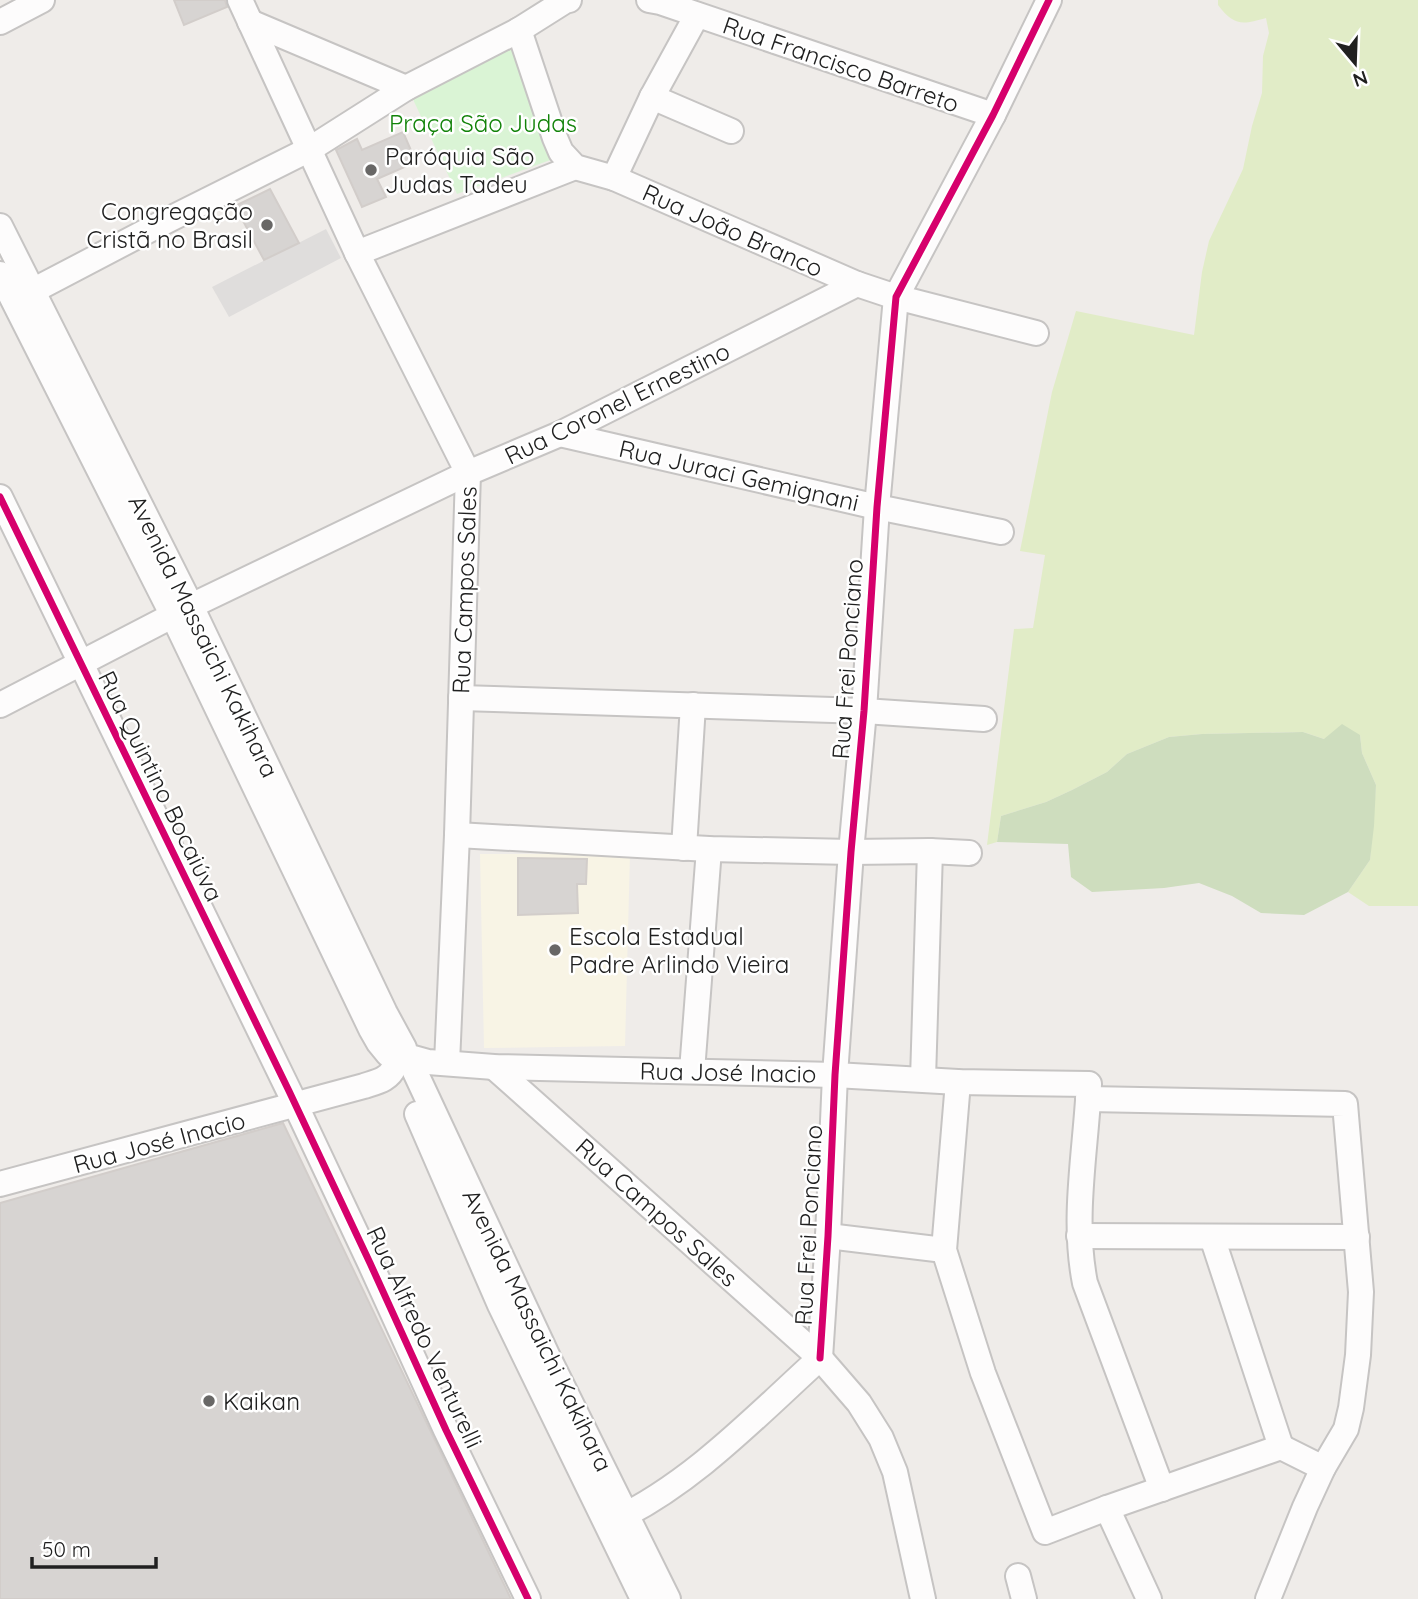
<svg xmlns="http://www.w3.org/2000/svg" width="1418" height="1599" viewBox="0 0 1418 1599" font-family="Quicksand,sans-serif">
	<rect width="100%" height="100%" fill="#efece9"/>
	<polygon fill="#f8f4e5" points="480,854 630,854 625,1046 484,1048"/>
	<path fill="#e1ecc7" d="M1218 0H1418V906H1369L1348 892 1370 860 1376 785 1362 753 1360 735 1324 739 1303 732 1202 734 1169 737 1127 754 1107 772 1072 790 1046 802 1001 816 997 842 987 845 1014 629 1033 628 1045 555 1020 551 1052 392 1076 311 1194 335 1202 272 1209 241 1243 169 1252 126 1262 93 1263 56 1269 33 1266 18C1242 25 1234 26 1218 5Z"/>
	<polygon fill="#ceddbe" points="1342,724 1360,735 1362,753 1376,785 1374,826 1370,860 1348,892 1304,915 1261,913 1232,896 1199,883 1164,888 1092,892 1071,877 1068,844 997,842 1001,816 1046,802 1072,790 1107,772 1127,754 1169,737 1202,734 1303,732 1324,739"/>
	<polygon fill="#daf4d5" points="514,44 553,159 457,194 411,95"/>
	<polygon fill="#dfdddc" points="326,229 341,258 229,317 212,287"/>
	<g fill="#d7d4d2" stroke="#d2cdca" stroke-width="2">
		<polygon points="174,0 225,0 227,7 184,25"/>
		<polygon points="403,132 416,162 377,179 386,197 362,207 336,150 357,139 362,150"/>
		<polygon points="270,189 299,243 264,260 235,206"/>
		<polygon points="518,858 587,859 586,884 577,884 578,913 518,915"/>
		<polygon points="283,1123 511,1599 0,1599 0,1203"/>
	</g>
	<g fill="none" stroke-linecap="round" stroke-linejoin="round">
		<defs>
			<g id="minor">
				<polyline points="240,0 357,253 468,473 457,835 447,1063"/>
				<polyline points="649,0 660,2 993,115"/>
				<polyline points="0,22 42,0"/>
				<polyline points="250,22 406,88"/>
				<polyline points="519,30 555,138 561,152 575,167 614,178 857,284 896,297 1036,333"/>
				<polyline points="652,97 731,131"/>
				<polyline points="614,178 652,97 697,15"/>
				<polyline points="0,226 191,606 385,1013 404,1048"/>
				<polyline points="357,253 575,167"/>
				<polyline points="0,274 173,616 371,1029 379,1043 388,1054"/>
				<polyline points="19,298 168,220 310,149 406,88 519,30 565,1 569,0"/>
				<polyline points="560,434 877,507 1001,532"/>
				<polyline points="0,497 289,1091 370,1263 446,1430 528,1599"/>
				<polyline points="461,698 864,711 984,719"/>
				<polyline points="0,705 191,606 468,473 560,434 857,284"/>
				<polyline points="457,835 709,849 851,852 930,851 969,853"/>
				<polyline points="684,848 693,705"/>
				<path d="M410 1057 428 1062 494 1067 835 1075 958 1082 1089 1084C1086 1149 1072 1218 1085 1283L1162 1489"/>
				<polyline points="410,1061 548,1357 668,1599"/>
				<polyline points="494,1067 820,1358 859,1403 881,1438 895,1472 923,1599"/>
				<polyline points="692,1071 709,849"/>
				<polyline points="923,1079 930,851"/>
				<polyline points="958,1082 944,1250 983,1373 1045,1532 1107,1508 1281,1447 1323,1468"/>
				<polyline points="1088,1099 1345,1104 1361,1292 1358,1355 1351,1408 1346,1429 1323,1468 1305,1507 1268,1599"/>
				<polyline points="417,1114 500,1305 643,1599"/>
				<path d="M0 1184 364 1086C376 1082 389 1080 394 1067"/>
				<polyline points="828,1236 944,1250"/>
				<polyline points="1079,1236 1357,1237"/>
				<polyline points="1212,1237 1281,1447"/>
				<polyline points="820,1358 828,1236 835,1075 851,852 864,711 877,507 896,297 993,115 1049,0"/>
				<polyline points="1107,1508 1149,1599"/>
				<path d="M613 1521C692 1484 756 1416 820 1358"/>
				<polyline points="1018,1576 1024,1599"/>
			</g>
		</defs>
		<use href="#minor" stroke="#c6c4c3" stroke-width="28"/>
		<use href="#minor" stroke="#fdfcfc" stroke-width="24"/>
		<defs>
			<g id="cycleway">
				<polyline points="0,497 289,1091 370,1263 446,1430 528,1599"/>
				<polyline points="820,1358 828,1236 835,1075 851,852 864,711 877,507 896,297 993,115 1049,0"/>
			</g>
		</defs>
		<use href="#cycleway" stroke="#fff" stroke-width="11"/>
		<use href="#cycleway" stroke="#d6006c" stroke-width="7"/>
	</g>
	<g fill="#686766" stroke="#fff" stroke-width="2.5">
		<circle cx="371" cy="170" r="7"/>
		<circle cx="267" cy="225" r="7"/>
		<circle cx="555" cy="950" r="7"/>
		<circle cx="209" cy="1401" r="7"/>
	</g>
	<g text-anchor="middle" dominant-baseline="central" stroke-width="5" stroke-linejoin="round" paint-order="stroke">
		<g font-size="24" fill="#202020" stroke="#fff">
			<text transform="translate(841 64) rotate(19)">Rua Francisco Barreto</text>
			<text transform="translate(733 230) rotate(24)">Rua João Branco</text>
			<text transform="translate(617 403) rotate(-26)">Rua Coronel Ernestino</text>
			<text transform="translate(739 475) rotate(13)">Rua Juraci Gemignani</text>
			<text transform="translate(464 590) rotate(-88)">Rua Campos Sales</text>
			<text transform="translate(204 636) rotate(64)">Avenida Massaichi Kakihara</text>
			<text transform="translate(847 659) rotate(-86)">Rua Frei Ponciano</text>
			<text transform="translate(161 786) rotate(64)">Rua Quintino Bocaiúva</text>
			<text transform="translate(728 1072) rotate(1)">Rua José Inacio</text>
			<text transform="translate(159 1142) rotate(-15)">Rua José Inacio</text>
			<text transform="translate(657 1212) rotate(42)">Rua Campos Sales</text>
			<text transform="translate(808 1225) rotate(-87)">Rua Frei Ponciano</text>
			<text transform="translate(538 1330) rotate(64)">Avenida Massaichi Kakihara</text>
			<text transform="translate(425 1337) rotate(65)">Rua Alfredo Venturelli</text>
		</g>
		<g font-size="24" fill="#128309" stroke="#fff">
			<text x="483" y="123">Praça São Judas</text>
		</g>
		<g font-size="24" fill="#202020" stroke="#fff" text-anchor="start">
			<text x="385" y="156">Paróquia São<tspan x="385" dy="28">Judas Tadeu</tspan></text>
			<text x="253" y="211" text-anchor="end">Congregação<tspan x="253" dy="28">Cristã no Brasil</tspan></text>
			<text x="569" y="936">Escola Estadual<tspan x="569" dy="28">Padre Arlindo Vieira</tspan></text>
			<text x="223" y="1401">Kaikan</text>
		</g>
	</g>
	<g transform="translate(1355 63) rotate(161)" stroke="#ffffff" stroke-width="5" paint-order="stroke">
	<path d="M0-5L12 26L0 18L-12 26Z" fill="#202020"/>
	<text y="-10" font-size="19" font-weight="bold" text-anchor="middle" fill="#202020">N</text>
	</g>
	<path d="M32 1557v10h124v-10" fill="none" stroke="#202020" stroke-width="3.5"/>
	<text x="42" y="1557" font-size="21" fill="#202020" stroke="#ffffff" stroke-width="5" paint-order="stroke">50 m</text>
</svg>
